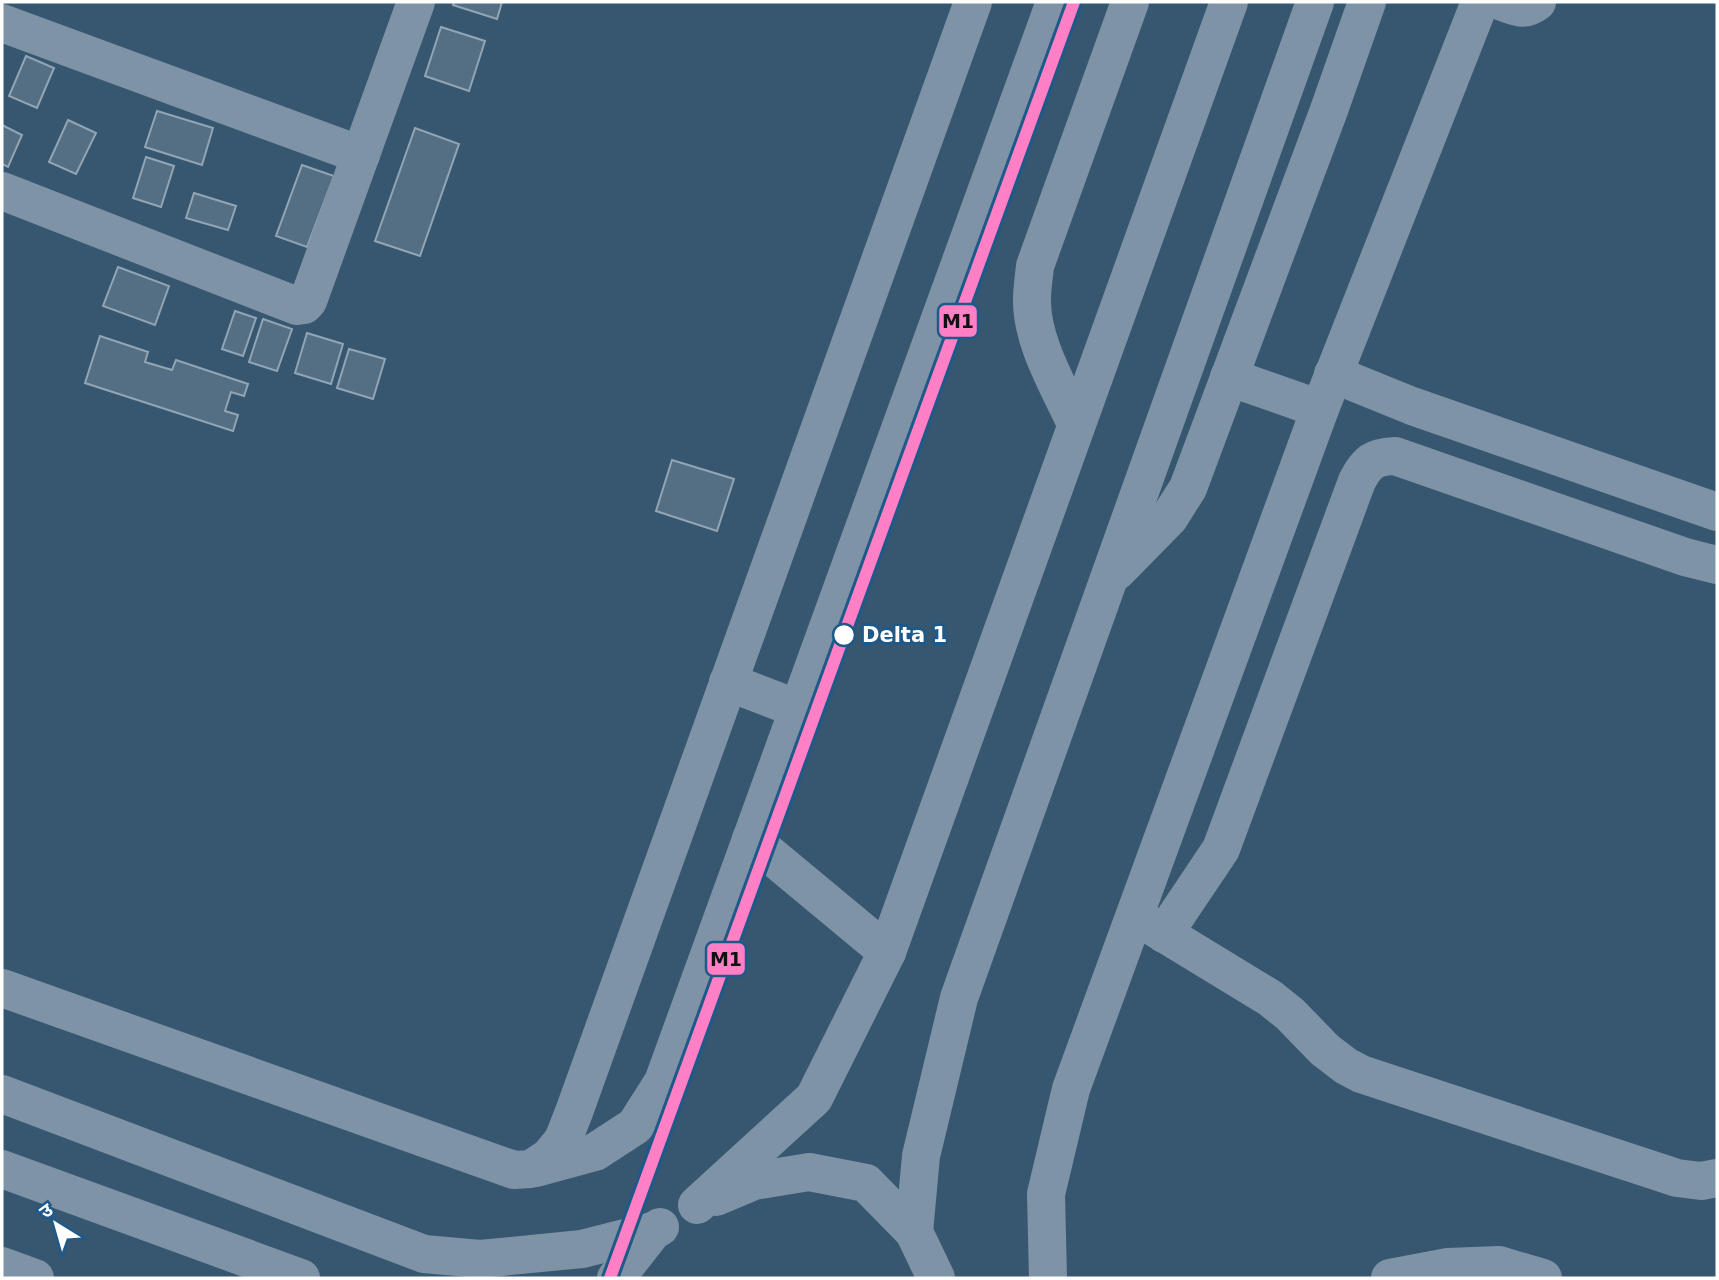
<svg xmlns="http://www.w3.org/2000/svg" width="1719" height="1280" viewBox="0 0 1719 1280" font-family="'DejaVu Sans','Noto Sans Devanagari',sans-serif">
	<rect width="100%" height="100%" fill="#375771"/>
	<g fill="#546e83" stroke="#92a5b4" stroke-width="2">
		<polygon points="454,2 502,2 497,19 453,5"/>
		<polygon points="441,27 485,41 469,91 425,76"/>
		<polygon points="26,56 54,68 37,108 9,96"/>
		<polygon points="157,111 213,128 202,165 145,147"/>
		<polygon points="68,120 96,133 76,174 49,162"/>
		<polygon points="2,125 22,135 8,167 2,164"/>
		<polygon points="415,128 459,144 420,256 375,241"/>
		<polygon points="146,157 174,166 161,207 133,198"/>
		<polygon points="302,165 334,176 307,247 276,236"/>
		<polygon points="194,193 236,206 228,230 186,218"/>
		<polygon points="118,267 169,286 155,325 103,306"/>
		<polygon points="235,311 256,318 243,356 222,349"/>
		<polygon points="263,319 292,329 277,371 249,362"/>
		<polygon points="307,333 343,344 331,384 295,373"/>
		<polygon points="100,336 148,352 145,362 172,370 176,360 248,384 244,396 231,392 225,411 238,415 233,431 85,383"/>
		<polygon points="349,349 385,359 373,399 337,388"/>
		<polygon points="672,460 734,479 717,531 656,511"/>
	</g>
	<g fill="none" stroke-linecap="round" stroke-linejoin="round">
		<g stroke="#7e93a6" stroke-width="38">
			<path d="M1502 2C1517 7 1524 12 1537 2"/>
			<polyline points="2,23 361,155"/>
			<polyline points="2,191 297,306 304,305 308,301 416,2"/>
			<polyline points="1333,374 1412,406 1717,512"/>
			<polyline points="1229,377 1320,409"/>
			<path d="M1076 424C1059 387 1031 341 1032 299 1032 288 1034 277 1035 266L1130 2"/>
			<polyline points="1117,571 1169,518 1188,488 1329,110 1367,2"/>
			<polyline points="728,682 798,709"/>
			<polyline points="751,839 887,952"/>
			<polyline points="1142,920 1270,998 1290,1014 1325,1050 1346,1066 1361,1074 1677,1178 1701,1181 1717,1178"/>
			<path d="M1164 934 1221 849 1357 481C1367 462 1373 457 1395 456L1685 557 1717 565"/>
			<polyline points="2,988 514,1170 531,1169 549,1157 563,1140 574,1112 973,2"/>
			<polyline points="2,1094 424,1254 480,1259 582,1249 653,1231"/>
			<polyline points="536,1168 595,1152 635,1126 663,1082 1055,2"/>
			<polyline points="2,1169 301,1278"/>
			<polyline points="716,1197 754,1181 809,1172 866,1183 914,1232 936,1278"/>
			<polyline points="697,1205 814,1098 887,952 1229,2"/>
			<polyline points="914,1232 921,1156 959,998 1315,2"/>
			<polyline points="2,1266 35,1278"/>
			<polyline points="616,1278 653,1231 660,1227"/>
			<polyline points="1048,1278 1046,1194 1071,1089 1320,409 1480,2"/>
			<polyline points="1390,1278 1448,1267 1499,1265 1543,1278"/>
		</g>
		<defs>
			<polyline id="metro-1" points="610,1278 1074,2"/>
		</defs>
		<use href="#metro-1" stroke="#1f5989" stroke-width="18"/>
		<use href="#metro-1" stroke="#ff80c5" stroke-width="12"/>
	</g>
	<circle fill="#fff" stroke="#1f5989" stroke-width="2.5" cx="844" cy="635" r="11"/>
	<g text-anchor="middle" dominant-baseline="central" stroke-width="6" stroke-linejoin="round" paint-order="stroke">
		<g font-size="21" font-weight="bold" fill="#fff" stroke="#1f5989" text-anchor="start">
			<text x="862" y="635">Delta 1</text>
		</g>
	</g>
	<g stroke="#1f5989" stroke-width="2.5">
		<rect x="938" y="304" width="40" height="34" rx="7" fill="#ff80c5"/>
		<rect x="706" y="942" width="40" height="34" rx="7" fill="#ff80c5"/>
	</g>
	<g font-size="19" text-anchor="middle" font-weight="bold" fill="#111">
		<text x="958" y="328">M1</text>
		<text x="726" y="966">M1</text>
	</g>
	<rect width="1719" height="1280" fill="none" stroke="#ffffff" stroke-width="7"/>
	<g transform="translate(56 1224) rotate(323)" stroke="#1f5989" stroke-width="5" paint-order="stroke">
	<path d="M0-5L12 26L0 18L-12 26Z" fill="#ffffff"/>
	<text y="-10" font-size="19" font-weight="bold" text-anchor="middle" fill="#ffffff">उ</text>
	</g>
</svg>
